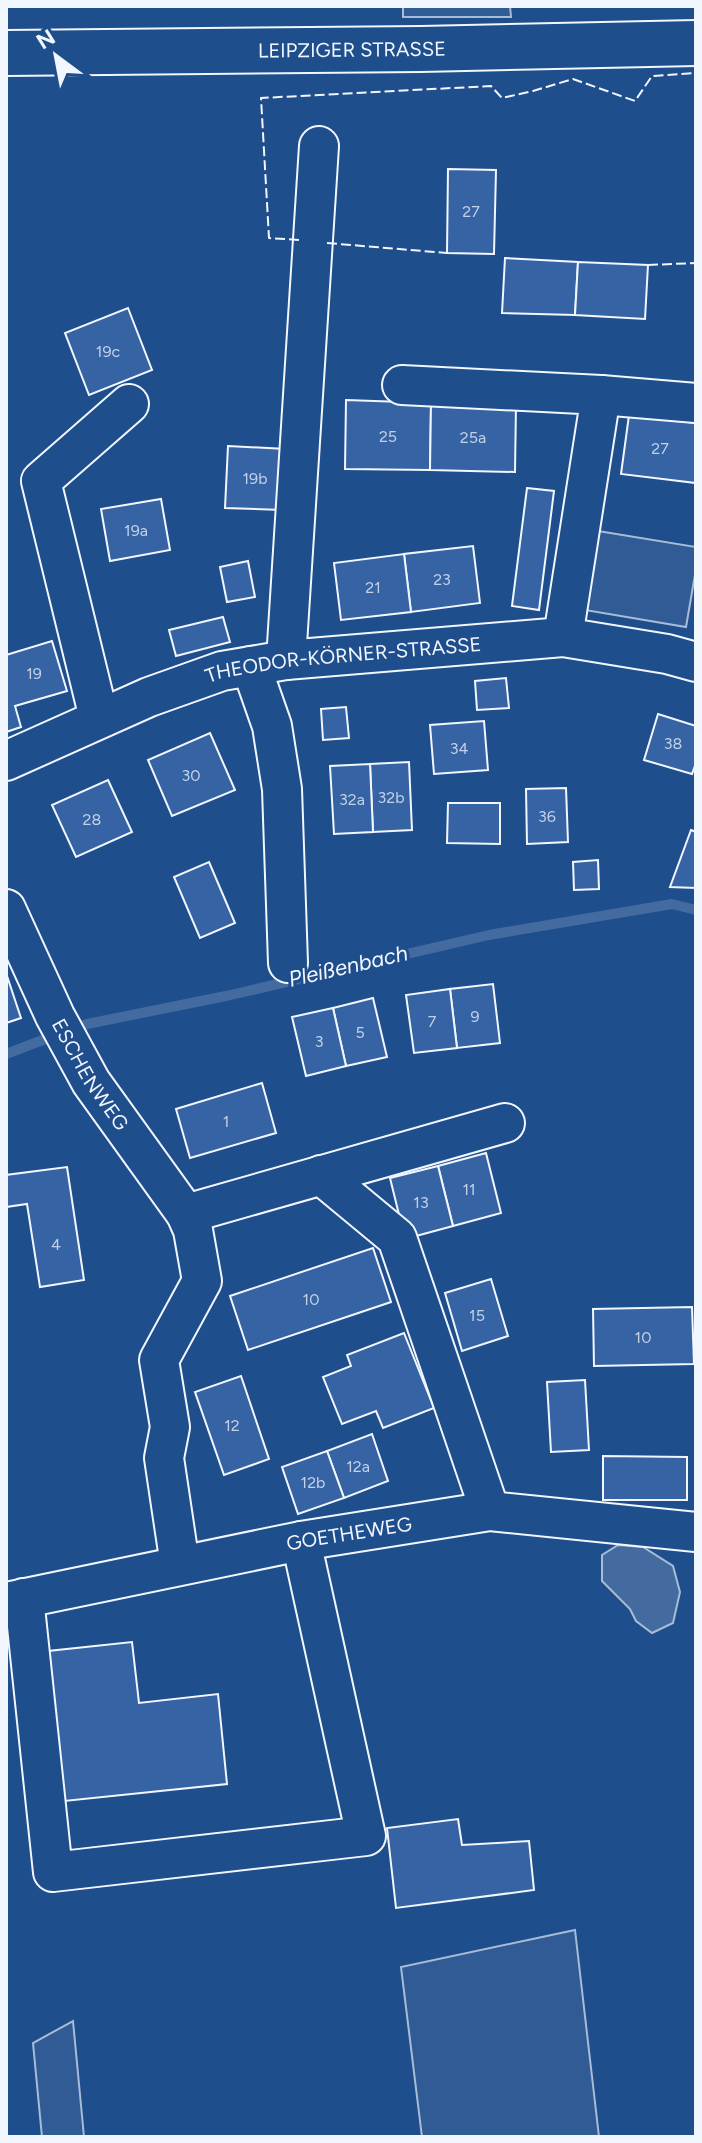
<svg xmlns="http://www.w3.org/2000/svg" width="702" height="2143" viewBox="0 0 702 2143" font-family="Figtree,sans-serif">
	<rect width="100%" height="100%" fill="#1f4e8c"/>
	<g fill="#305b95" stroke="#a8bbd7" stroke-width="2">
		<polygon points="403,6 510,6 511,17 403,17"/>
		<polygon points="598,531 696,547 696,569 686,627 585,610"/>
		<polygon points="575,1930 599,2137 422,2137 401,1967"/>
		<polygon points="73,2021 84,2137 42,2137 33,2043"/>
	</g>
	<polygon fill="#446ba0" stroke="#a8bbd7" stroke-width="2" points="618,1545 643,1547 673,1566 680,1592 673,1623 652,1633 636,1621 630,1609 602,1581 602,1555"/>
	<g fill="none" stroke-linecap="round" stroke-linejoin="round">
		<g stroke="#446ba0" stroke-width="10">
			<polyline points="71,1030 87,1024 226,996 489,935 672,904 696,910"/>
			<polyline points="6,1054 56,1035"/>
		</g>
	</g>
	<g fill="#3563a3" stroke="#f2f6ff" stroke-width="2">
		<polygon points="448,169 496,170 494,254 447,253"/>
		<polygon points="505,258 578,262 575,315 502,313"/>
		<polygon points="578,262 648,265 645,319 575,315"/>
		<polygon points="128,308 152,370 89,395 65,333"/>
		<polygon points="346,400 431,403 430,470 345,469"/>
		<polygon points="431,403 516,404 515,472 430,470"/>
		<polygon points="629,415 696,423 696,483 621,474"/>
		<polygon points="228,446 286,449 283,510 225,508"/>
		<polygon points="527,488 554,491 539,610 512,606"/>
		<polygon points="161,499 170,550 110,561 101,509"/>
		<polygon points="473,546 480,603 411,612 404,554"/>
		<polygon points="404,554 411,612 341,620 334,563"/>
		<polygon points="248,561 255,597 227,602 220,567"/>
		<polygon points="223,617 230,642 176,656 169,630"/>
		<polygon points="52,641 67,691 15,706 21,727 6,732 6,655"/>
		<polygon points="506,678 509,708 477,710 475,681"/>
		<polygon points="346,707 349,738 323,740 321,709"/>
		<polygon points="658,714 696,726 696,763 692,774 644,760"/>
		<polygon points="484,721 488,770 434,774 430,725"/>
		<polygon points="210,733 235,790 172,816 148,760"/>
		<polygon points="409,762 412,830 373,832 370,764"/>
		<polygon points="370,764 373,832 334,834 330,766"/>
		<polygon points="108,780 132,832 76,857 52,805"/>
		<polygon points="566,788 568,842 527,844 526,789"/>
		<polygon points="448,803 500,803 500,844 447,843"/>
		<polygon points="691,830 696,832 696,888 670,887"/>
		<polygon points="598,860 599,889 574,890 573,862"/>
		<polygon points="209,862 235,923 200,938 174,877"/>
		<polygon points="6,973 21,1018 6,1023"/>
		<polygon points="493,984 500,1043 457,1048 450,989"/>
		<polygon points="450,989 457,1048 414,1053 406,995"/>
		<polygon points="373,998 387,1057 346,1066 333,1008"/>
		<polygon points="333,1008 346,1066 306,1076 292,1017"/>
		<polygon points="262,1083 276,1133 190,1158 176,1109"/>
		<polygon points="486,1153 501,1213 453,1226 438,1166"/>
		<polygon points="438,1166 453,1226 405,1239 390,1178"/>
		<polygon points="67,1167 84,1280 40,1287 27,1204 6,1207 6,1175"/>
		<polygon points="373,1248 391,1302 248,1350 230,1296"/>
		<polygon points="491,1279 508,1336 462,1351 445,1293"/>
		<polygon points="692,1307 694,1364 594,1366 593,1309"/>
		<polygon points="404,1333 434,1408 383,1428 376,1411 342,1424 323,1377 351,1366 347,1355"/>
		<polygon points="241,1376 269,1459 224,1475 195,1392"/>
		<polygon points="585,1380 589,1450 551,1452 547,1382"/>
		<polygon points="372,1434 388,1481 344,1498 327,1451"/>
		<polygon points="327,1451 344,1498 298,1514 282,1467"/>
		<polygon points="603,1456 687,1457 687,1500 603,1500"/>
		<polygon points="132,1642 139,1703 218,1694 227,1784 55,1802 39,1652"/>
		<polygon points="458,1819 462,1845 529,1841 534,1890 396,1908 387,1828"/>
	</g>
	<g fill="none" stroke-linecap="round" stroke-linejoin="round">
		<defs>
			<g id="minor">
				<polyline points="402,385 601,395 563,637"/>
				<polyline points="601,395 696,403"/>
				<polyline points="286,660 319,146"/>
				<polyline points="251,666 272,726 282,789 288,963"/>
				<polyline points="99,718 41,481 129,404"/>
				<path id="s1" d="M6 761 149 697 222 671 286 660 563 637 667 654 696 662"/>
				<path id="s2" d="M6 909 55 1016 91 1082 186 1214 193 1230 202 1281 159 1360 170 1427 164 1458 180 1565"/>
				<polyline points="321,1175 397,1238 490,1511"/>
				<polyline points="186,1214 505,1123"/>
				<polyline points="24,1598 53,1872 366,1836 301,1541"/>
				<path id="s3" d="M6 1602 301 1541 490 1511 696 1532"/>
			</g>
			<g id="major">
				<path id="s4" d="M6 53 421 49 696 43"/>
			</g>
		</defs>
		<use href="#minor" stroke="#f2f6ff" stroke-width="42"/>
		<use href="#major" stroke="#f2f6ff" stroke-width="48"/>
		<use href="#minor" stroke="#1f4e8c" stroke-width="38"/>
		<use href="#major" stroke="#1f4e8c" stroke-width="44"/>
		<g stroke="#f2f6ff" stroke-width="2" stroke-dasharray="10 4" stroke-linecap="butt">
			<polyline points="299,240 269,238 261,98 491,86 502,98 533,91 573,79 635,101 652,76 696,73"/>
			<polyline points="327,243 447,253"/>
			<polyline points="648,265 696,263"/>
		</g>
	</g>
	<g text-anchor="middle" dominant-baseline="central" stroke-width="6" stroke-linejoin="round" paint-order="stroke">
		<g font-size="16" fill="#c3d1e8">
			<text x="471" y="211">27</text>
			<text x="108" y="351">19c</text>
			<text x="388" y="436">25</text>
			<text x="473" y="437">25a</text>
			<text x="660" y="448">27</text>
			<text x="255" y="478">19b</text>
			<text x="136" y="530">19a</text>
			<text x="442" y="579">23</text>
			<text x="373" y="587">21</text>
			<text x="34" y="673">19</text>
			<text x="673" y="743">38</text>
			<text x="459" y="748">34</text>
			<text x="191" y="775">30</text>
			<text x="391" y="797">32b</text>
			<text x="352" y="799">32a</text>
			<text x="547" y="816">36</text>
			<text x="92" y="819">28</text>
			<text x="475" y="1016">9</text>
			<text x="432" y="1021">7</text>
			<text x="360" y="1032">5</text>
			<text x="319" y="1041">3</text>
			<text x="226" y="1121">1</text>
			<text x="469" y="1189">11</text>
			<text x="421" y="1202">13</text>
			<text x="56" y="1244">4</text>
			<text x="311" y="1299">10</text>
			<text x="477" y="1315">15</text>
			<text x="643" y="1337">10</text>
			<text x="232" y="1425">12</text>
			<text x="358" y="1466">12a</text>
			<text x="313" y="1482">12b</text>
		</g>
		<g font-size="20" fill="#f2f6ff" stroke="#1f4e8c">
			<text stroke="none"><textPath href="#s4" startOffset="346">LEIPZIGER STRASSE</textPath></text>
			<text stroke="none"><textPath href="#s1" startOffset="356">THEODOR-KÖRNER-STRASSE</textPath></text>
			<text stroke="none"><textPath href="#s2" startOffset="186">ESCHENWEG</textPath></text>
			<text stroke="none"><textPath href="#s3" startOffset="350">GOETHEWEG</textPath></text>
		</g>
		<g font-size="22" font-style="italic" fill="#f2f6ff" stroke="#1f4e8c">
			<text transform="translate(348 966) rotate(-13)">Pleißenbach</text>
		</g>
	</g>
	<rect width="702" height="2143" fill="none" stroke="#f2f6ff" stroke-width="16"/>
	<g transform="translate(56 56) rotate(328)" stroke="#1f4e8c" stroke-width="6" paint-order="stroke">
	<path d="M0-6L14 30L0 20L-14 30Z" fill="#f2f6ff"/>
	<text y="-12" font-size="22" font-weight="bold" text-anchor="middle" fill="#f2f6ff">N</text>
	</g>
</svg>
